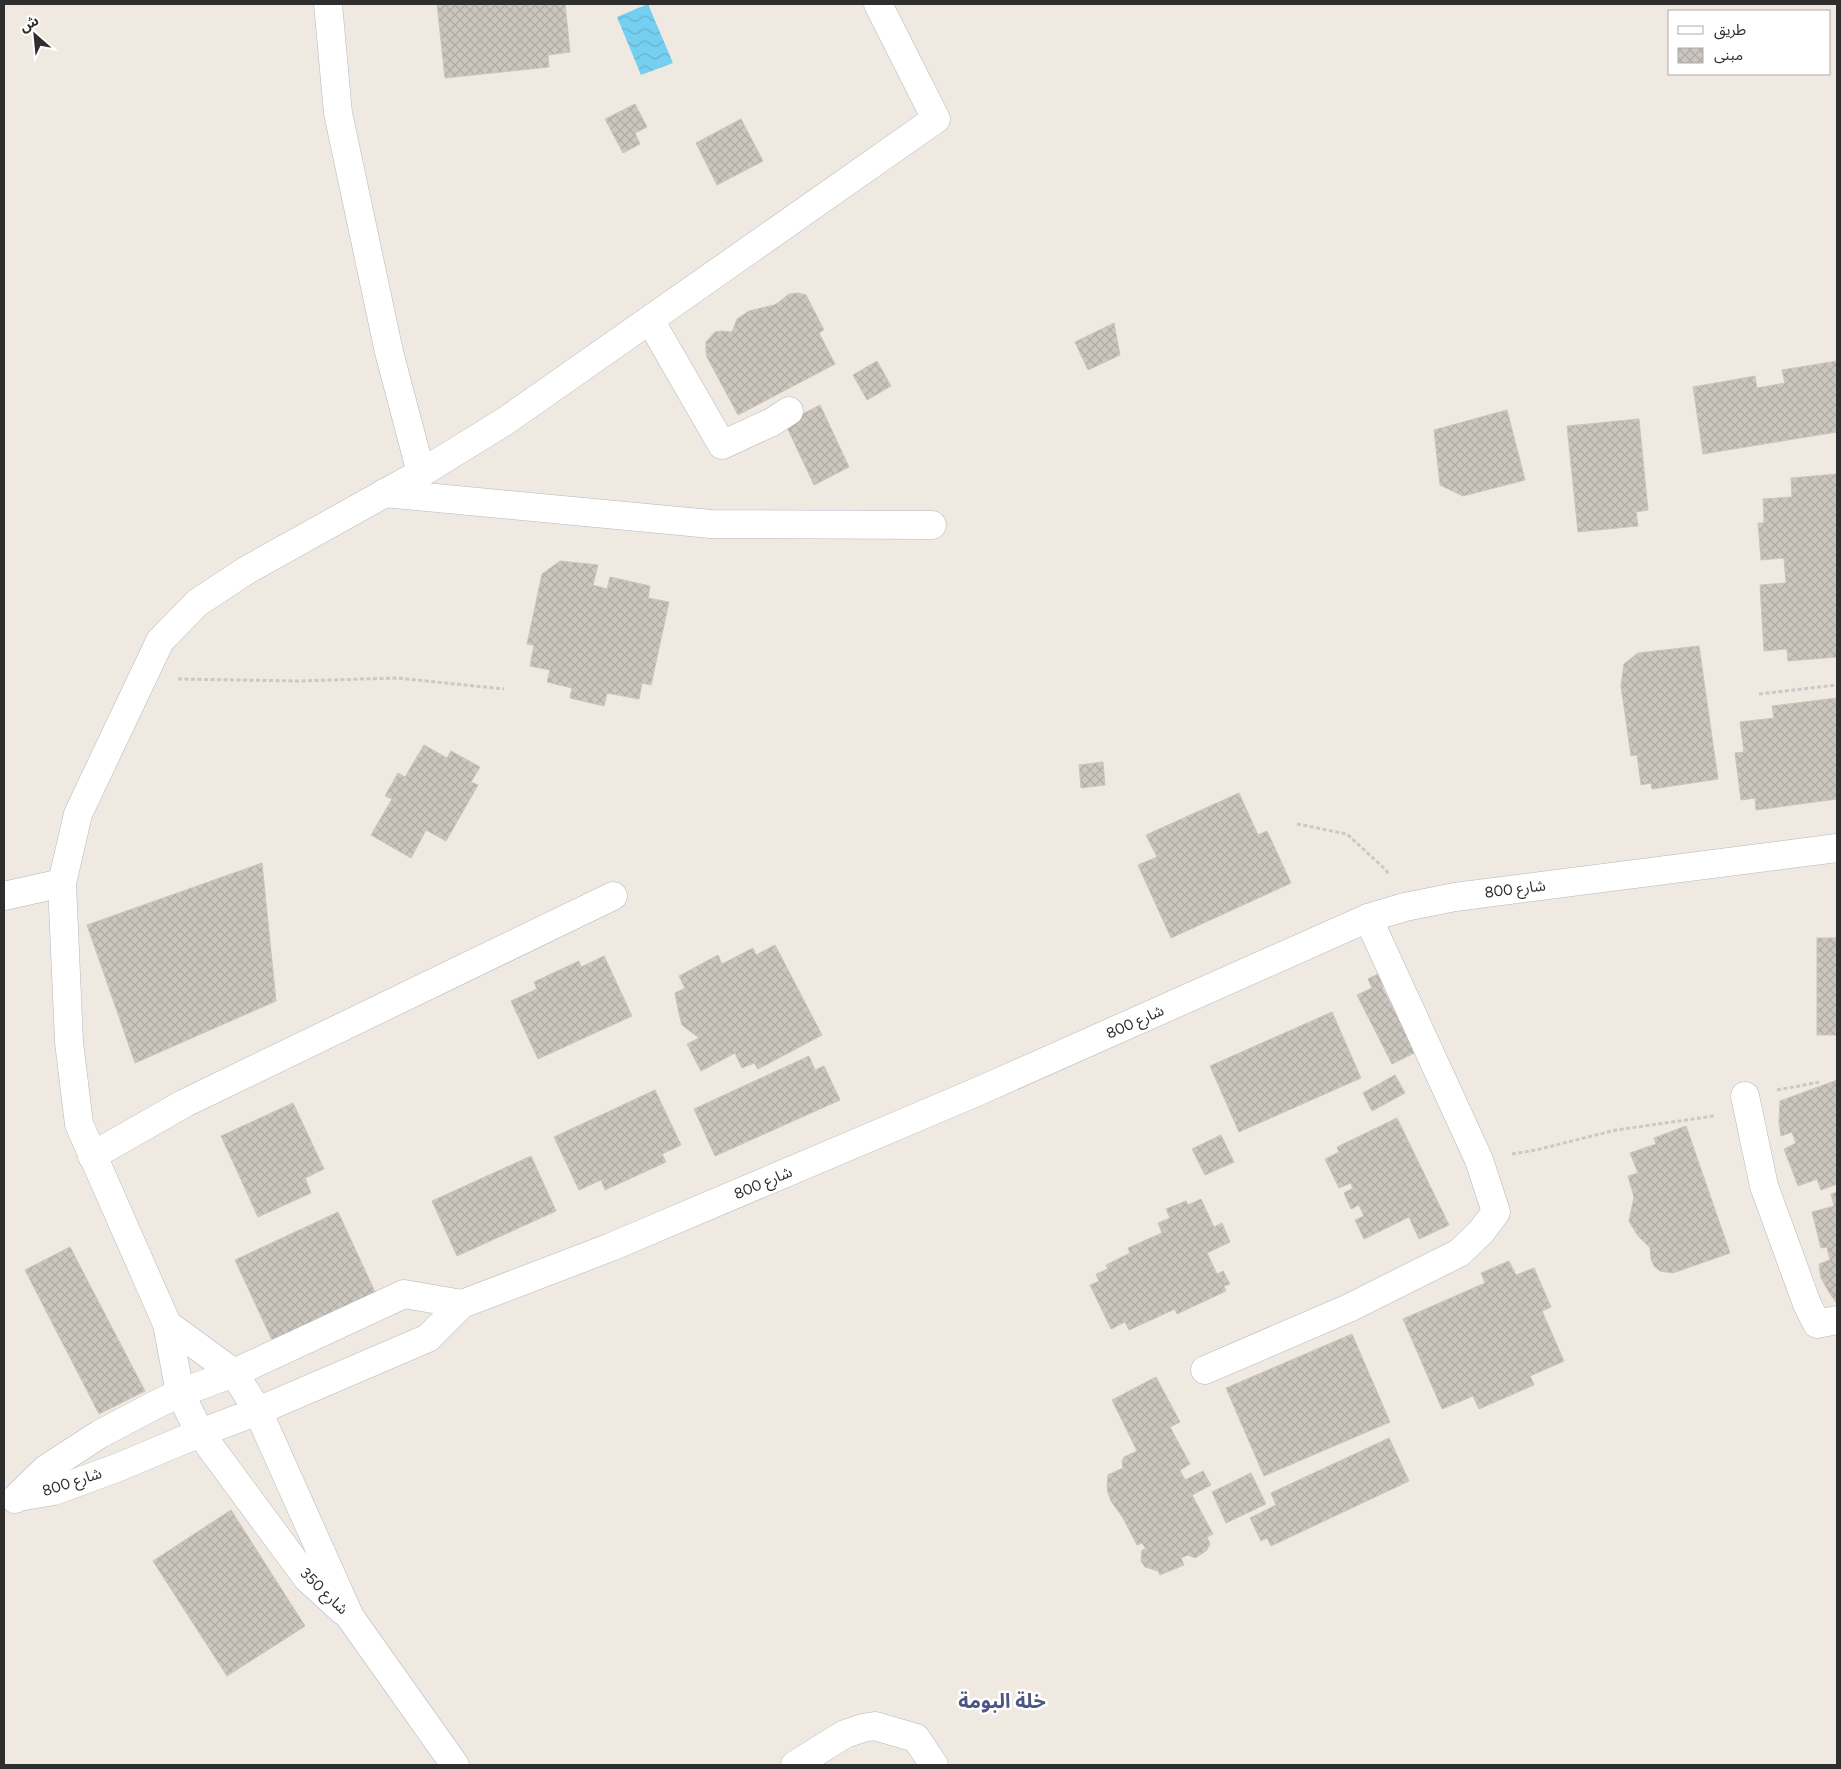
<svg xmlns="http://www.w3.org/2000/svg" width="1841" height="1769" viewBox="0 0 1841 1769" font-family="Figtree,'Noto Sans Arabic',sans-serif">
	<defs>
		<pattern id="water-waves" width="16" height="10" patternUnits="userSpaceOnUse" patternTransform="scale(1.25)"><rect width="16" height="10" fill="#75cff0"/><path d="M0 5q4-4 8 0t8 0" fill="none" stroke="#66b2ce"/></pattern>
		<pattern id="building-cross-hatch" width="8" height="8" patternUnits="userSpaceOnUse" patternTransform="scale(1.25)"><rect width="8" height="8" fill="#cbc7bf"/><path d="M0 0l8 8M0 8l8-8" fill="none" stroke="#afaba4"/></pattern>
	</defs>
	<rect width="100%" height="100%" fill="#efe9e1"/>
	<polygon fill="url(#water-waves)" points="648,4 673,63 641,75 617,17"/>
	<g fill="url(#building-cross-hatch)" stroke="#cbc5ba">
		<polygon points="437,4 565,4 570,52 548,55 549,67 445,78"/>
		<polygon points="635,104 647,127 635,133 640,144 623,153 605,119"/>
		<polygon points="741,119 763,161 717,185 696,143"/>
		<polygon points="798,293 806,295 824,330 819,333 835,364 738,415 707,357 706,351 706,342 715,332 722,331 732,332 737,319 749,311 774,305 779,302 789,294"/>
		<polygon points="1114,323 1120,355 1088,370 1075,342"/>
		<polygon points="877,361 891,386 867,400 853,375"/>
		<polygon points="1837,361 1837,432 1703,454 1693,387 1755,376 1757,388 1785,383 1782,370"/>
		<polygon points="820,405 849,467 814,485 785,423"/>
		<polygon points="1507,410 1525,480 1463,496 1440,485 1434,430"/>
		<polygon points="1639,419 1648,510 1636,512 1638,526 1578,532 1567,426"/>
		<polygon points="1837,474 1837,657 1788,661 1787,649 1764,651 1760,585 1786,583 1784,558 1761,560 1758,523 1764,523 1763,499 1792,497 1791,478"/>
		<polygon points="560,561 598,565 593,585 607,589 610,577 650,586 648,598 669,602 651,685 642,683 639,699 607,693 604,706 570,698 572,688 547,682 550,670 530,666 534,645 527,644 542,574"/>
		<polygon points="1699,646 1718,779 1652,789 1651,783 1641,785 1637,755 1631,756 1621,686 1624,664 1638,653"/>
		<polygon points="1837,698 1837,799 1756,810 1755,798 1741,800 1735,753 1744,752 1740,722 1774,718 1772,706"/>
		<polygon points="424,745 447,758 451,751 480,767 471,782 478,785 446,841 426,830 411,858 371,835 392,799 385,796 398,773 405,777"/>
		<polygon points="1103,762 1105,785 1081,788 1079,765"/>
		<polygon points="1239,793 1258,835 1267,831 1291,883 1171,938 1138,865 1157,857 1146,835"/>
		<polygon points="262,863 276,1001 135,1063 87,925"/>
		<rect x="1817" y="938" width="20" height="97"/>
		<polygon points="775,945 822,1035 758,1069 754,1063 742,1068 735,1053 701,1071 687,1044 699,1038 682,1025 679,1014 675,993 685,988 679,976 718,955 722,964 753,948 756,955"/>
		<polygon points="604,956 632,1016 538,1059 511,1001 537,989 534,982 579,961 581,967"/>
		<polygon points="1382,972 1388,984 1382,987 1416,1052 1392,1064 1357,995 1372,988 1368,979"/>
		<polygon points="1332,1012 1361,1078 1239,1132 1210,1066"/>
		<polygon points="809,1056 815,1070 824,1066 840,1100 715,1156 694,1109"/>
		<polygon points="1395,1075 1405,1093 1372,1111 1363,1093"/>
		<polygon points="1837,1080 1837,1184 1821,1190 1817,1179 1798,1186 1784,1149 1796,1143 1792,1132 1781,1136 1779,1123 1780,1101"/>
		<polygon points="655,1090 681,1145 662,1154 666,1162 605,1190 601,1180 579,1190 554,1137"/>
		<polygon points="293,1103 324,1169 305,1178 311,1193 258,1217 221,1136"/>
		<polygon points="1397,1118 1449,1225 1419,1239 1409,1217 1364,1239 1355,1220 1364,1216 1359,1205 1351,1209 1344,1193 1353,1188 1351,1183 1339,1188 1325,1159 1339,1152 1337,1147"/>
		<polygon points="1686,1126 1730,1253 1673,1273 1660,1271 1654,1266 1651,1259 1650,1248 1638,1236 1629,1221 1634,1197 1628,1176 1638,1173 1630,1153 1656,1144 1654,1138"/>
		<polygon points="1221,1135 1234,1162 1205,1175 1192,1149"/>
		<polygon points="531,1156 556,1211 457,1256 432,1201"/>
		<polygon points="1837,1192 1837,1302 1836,1302 1830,1294 1821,1278 1819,1264 1830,1260 1827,1247 1821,1248 1812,1212 1834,1206 1831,1194"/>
		<polygon points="1201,1199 1214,1227 1222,1223 1230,1242 1207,1253 1217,1274 1223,1271 1230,1284 1224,1286 1226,1291 1177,1314 1175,1309 1129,1330 1125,1322 1111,1329 1090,1285 1099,1281 1096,1274 1108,1269 1106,1265 1130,1253 1128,1248 1162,1233 1158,1223 1170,1218 1166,1209 1186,1201 1188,1205"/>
		<polygon points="338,1212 376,1294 273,1342 235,1260"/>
		<polygon points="70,1247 145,1391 99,1414 25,1270"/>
		<polygon points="1509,1261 1516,1275 1534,1268 1551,1307 1542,1311 1564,1361 1530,1376 1534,1385 1479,1409 1473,1396 1442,1409 1403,1319 1485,1283 1481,1273"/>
		<polygon points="1352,1334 1390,1422 1264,1476 1226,1388"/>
		<polygon points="1156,1377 1180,1422 1170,1427 1190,1464 1180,1470 1185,1480 1203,1471 1211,1485 1192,1495 1213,1534 1207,1537 1210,1544 1206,1551 1195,1558 1188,1555 1181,1558 1184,1565 1160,1575 1158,1571 1145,1567 1141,1561 1142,1550 1146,1549 1142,1543 1137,1545 1123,1518 1111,1501 1108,1493 1107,1486 1108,1475 1123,1468 1122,1461 1124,1457 1137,1451 1112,1400"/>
		<polygon points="1389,1438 1409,1481 1271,1546 1267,1538 1261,1541 1250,1518 1276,1505 1271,1493"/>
		<polygon points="1251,1473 1266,1504 1226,1523 1212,1492"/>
		<polygon points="231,1510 305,1626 227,1676 153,1561"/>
	</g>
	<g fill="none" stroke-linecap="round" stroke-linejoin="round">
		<defs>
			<g id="minor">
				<polyline points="328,4 338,113 389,352 421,473"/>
				<polyline points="650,320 722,445 772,422 789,411"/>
				<polyline points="384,493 711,524 932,525"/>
				<polyline points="4,896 62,883"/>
				<polyline points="1745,1096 1764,1186 1807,1304 1817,1324 1837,1320"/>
				<polyline points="92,1156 185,1103 613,896"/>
				<polyline points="167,1324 234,1373"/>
				<polyline points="1205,1370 1349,1308 1459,1253 1481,1232 1496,1212 1479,1160 1368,918"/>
				<polyline points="180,1393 167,1324 79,1124 69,1042 62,883 78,814 160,641 197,603 247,570 421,473 504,422 936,119 878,4"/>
				<polyline points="795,1765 845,1734 863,1728 875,1726 916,1738 934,1765"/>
			</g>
			<g id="secondary">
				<polyline points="234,1373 258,1411 350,1617 455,1765"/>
				<polyline points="180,1393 200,1433 307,1578 343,1611"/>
				<polyline points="18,1497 54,1491 119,1467 200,1433 258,1411 428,1338 462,1304 611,1247 979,1091 1368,918 1405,907 1455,897 1837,848"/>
				<polyline points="15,1499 46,1469 100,1434 157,1404 180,1393 234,1373 404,1294 462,1304"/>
			</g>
		</defs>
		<use href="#minor" stroke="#b4b7c1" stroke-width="29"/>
		<use href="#secondary" stroke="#b4b7c1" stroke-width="29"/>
		<g stroke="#c9c9c9" stroke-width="3" stroke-dasharray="4 2.5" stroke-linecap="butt">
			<polyline points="178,679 298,681 397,678 504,689"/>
			<polyline points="1759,694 1837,685"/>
			<polyline points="1297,824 1347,834 1386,870 1389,875"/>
			<polyline points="1777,1090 1820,1082"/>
			<polyline points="1512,1154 1536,1150 1616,1130 1714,1116"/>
		</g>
		<use href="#minor" stroke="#fff" stroke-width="28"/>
		<use href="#secondary" stroke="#fff" stroke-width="28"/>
	</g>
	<g text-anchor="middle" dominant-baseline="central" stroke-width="5" stroke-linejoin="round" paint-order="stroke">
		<g font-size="15" fill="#2e2e2e" stroke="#fff">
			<text transform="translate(1515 889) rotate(-7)">شارع 800</text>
			<text transform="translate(1135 1022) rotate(-24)">شارع 800</text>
			<text transform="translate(763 1183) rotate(-23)">شارع 800</text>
			<text transform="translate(72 1482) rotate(-18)">شارع 800</text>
			<text transform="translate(324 1591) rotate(44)">شارع 350</text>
		</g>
		<g font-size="20" font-weight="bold" fill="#4d5680" stroke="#fff">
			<text x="1002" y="1701">خلة البومة</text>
		</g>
	</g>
	<rect width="1841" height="1769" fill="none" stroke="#2e2e2e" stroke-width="10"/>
	<rect x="1668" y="10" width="162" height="65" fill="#ffffff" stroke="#ababab"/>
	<rect x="1678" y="26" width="25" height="8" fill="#ffffff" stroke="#ababab"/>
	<text x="1714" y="35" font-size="15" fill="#2e2e2e">طريق</text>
	<rect x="1678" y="48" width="25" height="15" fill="url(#building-cross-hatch)" stroke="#ababab"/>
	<text x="1714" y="60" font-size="15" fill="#2e2e2e">مبنى</text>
	<g transform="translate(35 35) rotate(333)" stroke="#ffffff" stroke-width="4" paint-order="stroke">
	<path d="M0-4L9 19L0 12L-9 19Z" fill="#2e2e2e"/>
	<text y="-8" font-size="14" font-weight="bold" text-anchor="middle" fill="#2e2e2e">ش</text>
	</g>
</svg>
